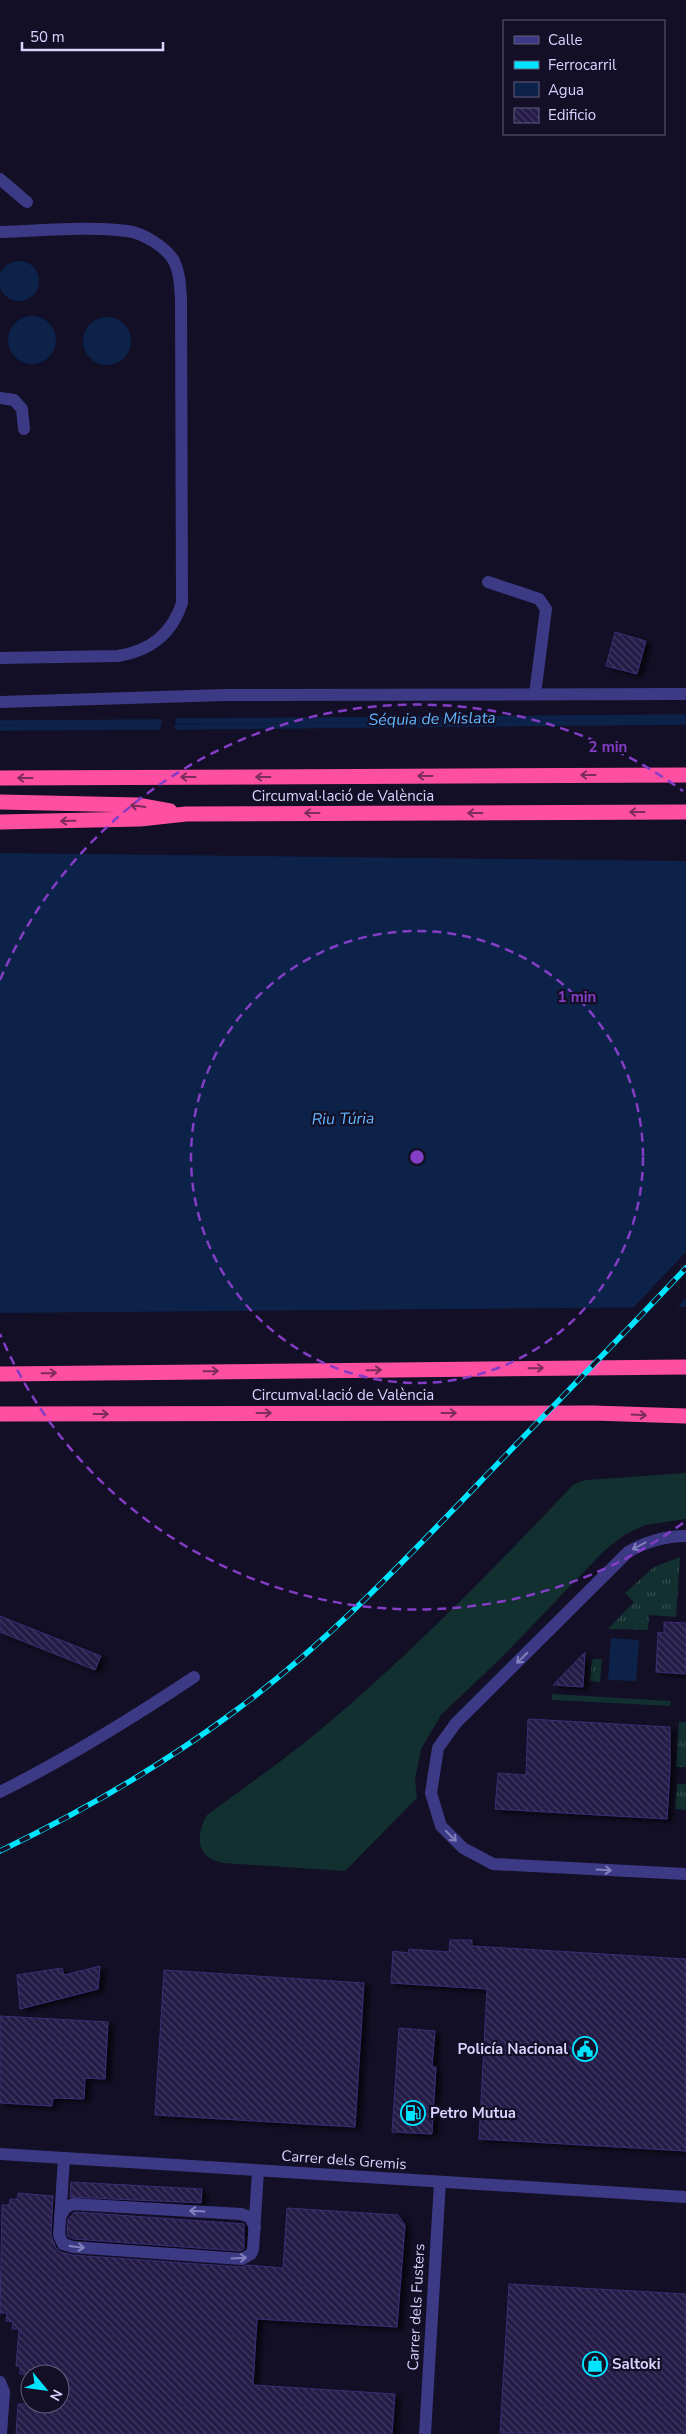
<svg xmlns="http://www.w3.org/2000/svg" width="686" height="2434" viewBox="0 0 686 2434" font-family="'Nunito Sans',sans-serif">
	<defs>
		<pattern id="grass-tufts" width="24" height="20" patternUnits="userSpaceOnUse" patternTransform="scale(1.25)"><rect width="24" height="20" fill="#12302f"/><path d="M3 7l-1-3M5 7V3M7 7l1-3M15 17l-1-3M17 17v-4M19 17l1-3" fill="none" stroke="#344d4e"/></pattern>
		<pattern id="building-back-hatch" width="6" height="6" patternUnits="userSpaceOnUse" patternTransform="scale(1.25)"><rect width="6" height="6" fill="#241b47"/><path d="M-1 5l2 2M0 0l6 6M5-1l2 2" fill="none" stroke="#433b63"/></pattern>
		<filter id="shadow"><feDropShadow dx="5.5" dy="3" stdDeviation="2.5" flood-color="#0009"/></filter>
	</defs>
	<rect width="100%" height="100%" fill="#130f26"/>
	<g fill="url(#grass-tufts)">
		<polygon points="680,1557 676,1617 649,1615 648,1630 608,1629 634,1602 625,1593 654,1567"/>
		<polygon points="592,1659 602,1659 600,1682 590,1681"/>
		<polygon points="679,1722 686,1722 686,1767 676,1767"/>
		<polygon points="677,1784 686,1784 686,1810 675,1809"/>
	</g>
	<g fill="#12302f">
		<path d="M686 1473V1519L645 1525 624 1535 603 1552 502 1657 441 1715 421 1749 415 1780 417 1798 345 1871 223 1863C196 1858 195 1836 207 1815 252 1782 298 1750 340 1713 423 1642 499 1563 574 1484L586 1480Z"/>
		<polygon points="552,1694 671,1701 670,1706 552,1700"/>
	</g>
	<g fill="#0c2248">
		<circle cx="19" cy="281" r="20"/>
		<circle cx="32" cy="340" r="24"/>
		<circle cx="107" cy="341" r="24"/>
		<polygon points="0,853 686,861 686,1307 0,1313"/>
		<polygon points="611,1638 639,1640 636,1681 608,1680"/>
	</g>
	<polygon fill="#130f26" points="686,1252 686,1298 675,1310 631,1310"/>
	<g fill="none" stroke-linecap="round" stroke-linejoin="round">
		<g stroke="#0c2248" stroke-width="5.5">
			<polyline points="178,721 686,717"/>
			<polyline points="0,723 159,722"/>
			<polyline points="177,727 686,722"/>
			<polyline points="0,728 158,727"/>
		</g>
	</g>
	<g fill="url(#building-back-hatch)" stroke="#3b2d73" filter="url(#shadow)">
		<polygon points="615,632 646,641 637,674 606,666"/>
		<polygon points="0,1616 101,1656 95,1670 0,1632"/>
		<polygon points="664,1622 686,1623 686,1674 656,1672 658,1632 664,1633"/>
		<polygon points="585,1652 583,1687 553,1685"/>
		<polygon points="528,1719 670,1727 670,1770 667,1819 495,1809 498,1773 526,1775"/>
		<polygon points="450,1940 472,1940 472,1946 686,1959 686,2151 479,2139 487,1989 391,1983 393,1951 408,1953 409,1949 449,1952"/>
		<polygon points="100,1966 98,1989 20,2009 17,1975 62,1968 64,1975"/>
		<polygon points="164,1970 364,1983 355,2127 155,2115"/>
		<polygon points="0,2016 108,2022 105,2079 85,2078 84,2099 53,2098 52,2106 0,2103"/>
		<polygon points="399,2028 435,2031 432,2067 436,2067 432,2134 392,2132"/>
		<polygon points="71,2182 202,2189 201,2203 70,2197"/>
		<polygon points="18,2193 53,2196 51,2235 56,2248 61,2252 72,2255 241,2267 247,2265 283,2268 287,2208 398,2215 405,2225 397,2327 257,2319 253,2385 395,2394 392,2434 16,2434 18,2404 60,2404 60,2374 20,2374 20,2366 16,2366 19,2329 12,2329 13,2322 6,2321 7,2313 0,2313 2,2205 9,2205 10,2199 17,2199"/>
		<polygon points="75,2212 244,2224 244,2249 240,2251 74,2239 69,2237 67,2234 68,2219"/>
		<polygon points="509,2284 686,2294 686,2434 500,2433"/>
	</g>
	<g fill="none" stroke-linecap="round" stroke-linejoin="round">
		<g stroke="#3d3a85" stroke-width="12">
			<polyline points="0,179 27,202"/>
			<path d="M0 232C41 231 85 226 127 231 143 233 166 247 174 261 180 273 180 286 181 299L182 603C172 634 150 651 118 656L0 658"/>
			<polyline points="0,398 14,400 22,409 24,429"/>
			<polyline points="488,582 539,599 546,609 535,694"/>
			<polyline points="0,702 225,695 686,694"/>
			<path d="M686 1536C664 1536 647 1541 628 1552L456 1723 438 1748 431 1793 441 1826 463 1848 493 1864 686 1874"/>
			<path d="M0 1792C68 1758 131 1719 194 1677"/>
			<polyline points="0,2154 686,2197"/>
			<polyline points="64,2158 59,2235 63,2244 73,2247 242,2259 251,2254 253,2249 258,2171"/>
			<polyline points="60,2217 65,2208 73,2204 241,2214 250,2217 255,2228"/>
			<polyline points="0,2382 4,2392 1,2434"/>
			<polyline points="425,2434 440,2182"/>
		</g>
		<g stroke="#ff4fa3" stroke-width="15">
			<polyline points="0,778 686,775"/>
			<polyline points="0,802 137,805 170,811"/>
			<polyline points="0,822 140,819 186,814 686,812"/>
			<polyline points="0,1374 686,1367"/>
			<polyline points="0,1414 593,1413 686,1416"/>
		</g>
		<defs>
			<path id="rail" d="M0 1851C81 1812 158 1768 231 1714 323 1647 402 1563 481 1481 549 1410 618 1340 686 1268"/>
		</defs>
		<use href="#rail" stroke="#00e5ff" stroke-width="5.5"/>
		<use href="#rail" stroke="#130f26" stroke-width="4" stroke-dasharray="11" stroke-linecap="butt"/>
	</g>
	<defs><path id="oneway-shaft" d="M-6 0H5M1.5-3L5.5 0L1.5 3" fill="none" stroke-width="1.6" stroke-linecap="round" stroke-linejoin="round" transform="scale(1.25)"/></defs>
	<g stroke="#7d2c5e">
		<use href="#oneway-shaft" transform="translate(588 775) rotate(180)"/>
		<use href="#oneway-shaft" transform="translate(425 776) rotate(180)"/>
		<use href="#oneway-shaft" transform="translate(188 777) rotate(180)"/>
		<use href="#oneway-shaft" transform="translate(263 777) rotate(180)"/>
		<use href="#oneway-shaft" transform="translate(25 778) rotate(180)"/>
		<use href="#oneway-shaft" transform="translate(138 806) rotate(-173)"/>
		<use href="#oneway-shaft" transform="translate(637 812) rotate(180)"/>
		<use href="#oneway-shaft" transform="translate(312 813) rotate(180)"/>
		<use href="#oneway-shaft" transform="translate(475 813) rotate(180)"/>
		<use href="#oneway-shaft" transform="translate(68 821) rotate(179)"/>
		<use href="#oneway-shaft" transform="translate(536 1368) rotate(-1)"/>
		<use href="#oneway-shaft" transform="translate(374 1370) rotate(-1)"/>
		<use href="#oneway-shaft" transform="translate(211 1371) rotate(-1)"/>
		<use href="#oneway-shaft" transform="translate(49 1373) rotate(-1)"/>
		<use href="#oneway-shaft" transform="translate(264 1413)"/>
		<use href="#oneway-shaft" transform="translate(449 1413)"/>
		<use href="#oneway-shaft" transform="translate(101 1414)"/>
		<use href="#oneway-shaft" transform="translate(639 1415) rotate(3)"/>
	</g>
	<g stroke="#837fbc">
		<use href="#oneway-shaft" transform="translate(639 1546) rotate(152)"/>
		<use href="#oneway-shaft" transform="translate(522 1658) rotate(135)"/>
		<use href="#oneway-shaft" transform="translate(451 1836) rotate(45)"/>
		<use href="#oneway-shaft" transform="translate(604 1870) rotate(3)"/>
		<use href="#oneway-shaft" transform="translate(197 2211) rotate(-177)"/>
		<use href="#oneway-shaft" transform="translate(77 2247) rotate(7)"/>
		<use href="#oneway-shaft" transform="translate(239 2258) rotate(-3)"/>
	</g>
	<g fill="none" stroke="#843dc5" stroke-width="2.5" stroke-dasharray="9 6">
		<circle cx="417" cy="1157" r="226"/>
		<path d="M683 1523A453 453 0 0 1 0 1334M0 980A453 453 0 0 1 683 791"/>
	</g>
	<defs>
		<symbol id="civic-ring" viewBox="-11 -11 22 22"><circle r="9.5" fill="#130f26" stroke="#00e5ff" stroke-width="1.5"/><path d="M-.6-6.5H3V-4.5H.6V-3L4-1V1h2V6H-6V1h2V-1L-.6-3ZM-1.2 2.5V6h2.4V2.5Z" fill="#00e5ff"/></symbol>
		<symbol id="fuel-ring" viewBox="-11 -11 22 22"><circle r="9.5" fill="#130f26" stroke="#00e5ff" stroke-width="1.5"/><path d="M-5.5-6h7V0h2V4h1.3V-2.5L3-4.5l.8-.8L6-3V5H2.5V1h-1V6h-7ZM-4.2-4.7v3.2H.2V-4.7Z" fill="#00e5ff"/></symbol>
		<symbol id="shop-ring" viewBox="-11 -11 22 22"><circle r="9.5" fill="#130f26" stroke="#00e5ff" stroke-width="1.5"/><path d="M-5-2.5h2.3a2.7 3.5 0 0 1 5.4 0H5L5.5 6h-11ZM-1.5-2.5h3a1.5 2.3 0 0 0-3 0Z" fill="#00e5ff"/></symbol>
	</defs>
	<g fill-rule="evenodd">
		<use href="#civic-ring" x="571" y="2035" width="28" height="28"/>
		<use href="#fuel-ring" x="399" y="2099" width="28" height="28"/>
		<use href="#shop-ring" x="581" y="2350" width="28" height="28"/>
	</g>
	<g text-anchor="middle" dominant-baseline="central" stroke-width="4.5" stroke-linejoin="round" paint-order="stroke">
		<g font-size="15" fill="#d9d4ff" stroke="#130f26">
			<text x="343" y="796">Circumval·lació de València</text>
			<text x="343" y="1395">Circumval·lació de València</text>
			<text transform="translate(344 2160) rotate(4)">Carrer dels Gremis</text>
			<text transform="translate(416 2307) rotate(-87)">Carrer dels Fusters</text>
		</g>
		<g font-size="15" font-weight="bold" fill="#d9d4ff" stroke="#130f26" text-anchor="start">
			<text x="568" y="2049" text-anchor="end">Policía Nacional</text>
			<text x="430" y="2113">Petro Mutua</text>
			<text x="612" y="2364">Saltoki</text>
		</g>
		<g font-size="16" font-style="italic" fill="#62b6ff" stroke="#130f26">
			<text transform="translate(432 719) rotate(-1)">Séquia de Mislata</text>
			<text transform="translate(343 1119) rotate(-1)">Riu Túria</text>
		</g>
	</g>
	<circle cx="417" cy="1157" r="8" fill="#843dc5" stroke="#130f26" stroke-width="2.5"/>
	<g font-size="15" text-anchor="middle" font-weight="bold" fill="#843dc5" stroke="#130f26" stroke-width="4.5" stroke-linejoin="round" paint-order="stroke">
		<text x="608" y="752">2 min</text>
		<text x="577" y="1002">1 min</text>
	</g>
	<rect x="503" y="20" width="162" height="115" fill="#130f26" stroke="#625e7d"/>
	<rect x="514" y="36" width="25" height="8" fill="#3d3a85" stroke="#625e7d"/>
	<text x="548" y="45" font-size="15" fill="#d9d4ff">Calle</text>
	<rect x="514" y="61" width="25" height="8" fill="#00e5ff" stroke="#625e7d"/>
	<text x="548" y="70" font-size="15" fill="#d9d4ff">Ferrocarril</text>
	<rect x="514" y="82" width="25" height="15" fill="#0c2248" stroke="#625e7d"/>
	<text x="548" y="95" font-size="15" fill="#d9d4ff">Agua</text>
	<rect x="514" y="108" width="25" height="15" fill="url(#building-back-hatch)" stroke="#625e7d"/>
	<text x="548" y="120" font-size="15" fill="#d9d4ff">Edificio</text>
	<g transform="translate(45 2389) rotate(119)"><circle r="24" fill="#130f26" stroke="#625e7d"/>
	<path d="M0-4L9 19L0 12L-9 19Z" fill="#00e5ff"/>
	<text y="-8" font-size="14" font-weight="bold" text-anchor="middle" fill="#d9d4ff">N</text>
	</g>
	<path d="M22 42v8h141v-8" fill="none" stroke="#d9d4ff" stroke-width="2.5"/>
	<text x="30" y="42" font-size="15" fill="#d9d4ff" stroke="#130f26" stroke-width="4" paint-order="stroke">50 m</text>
</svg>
